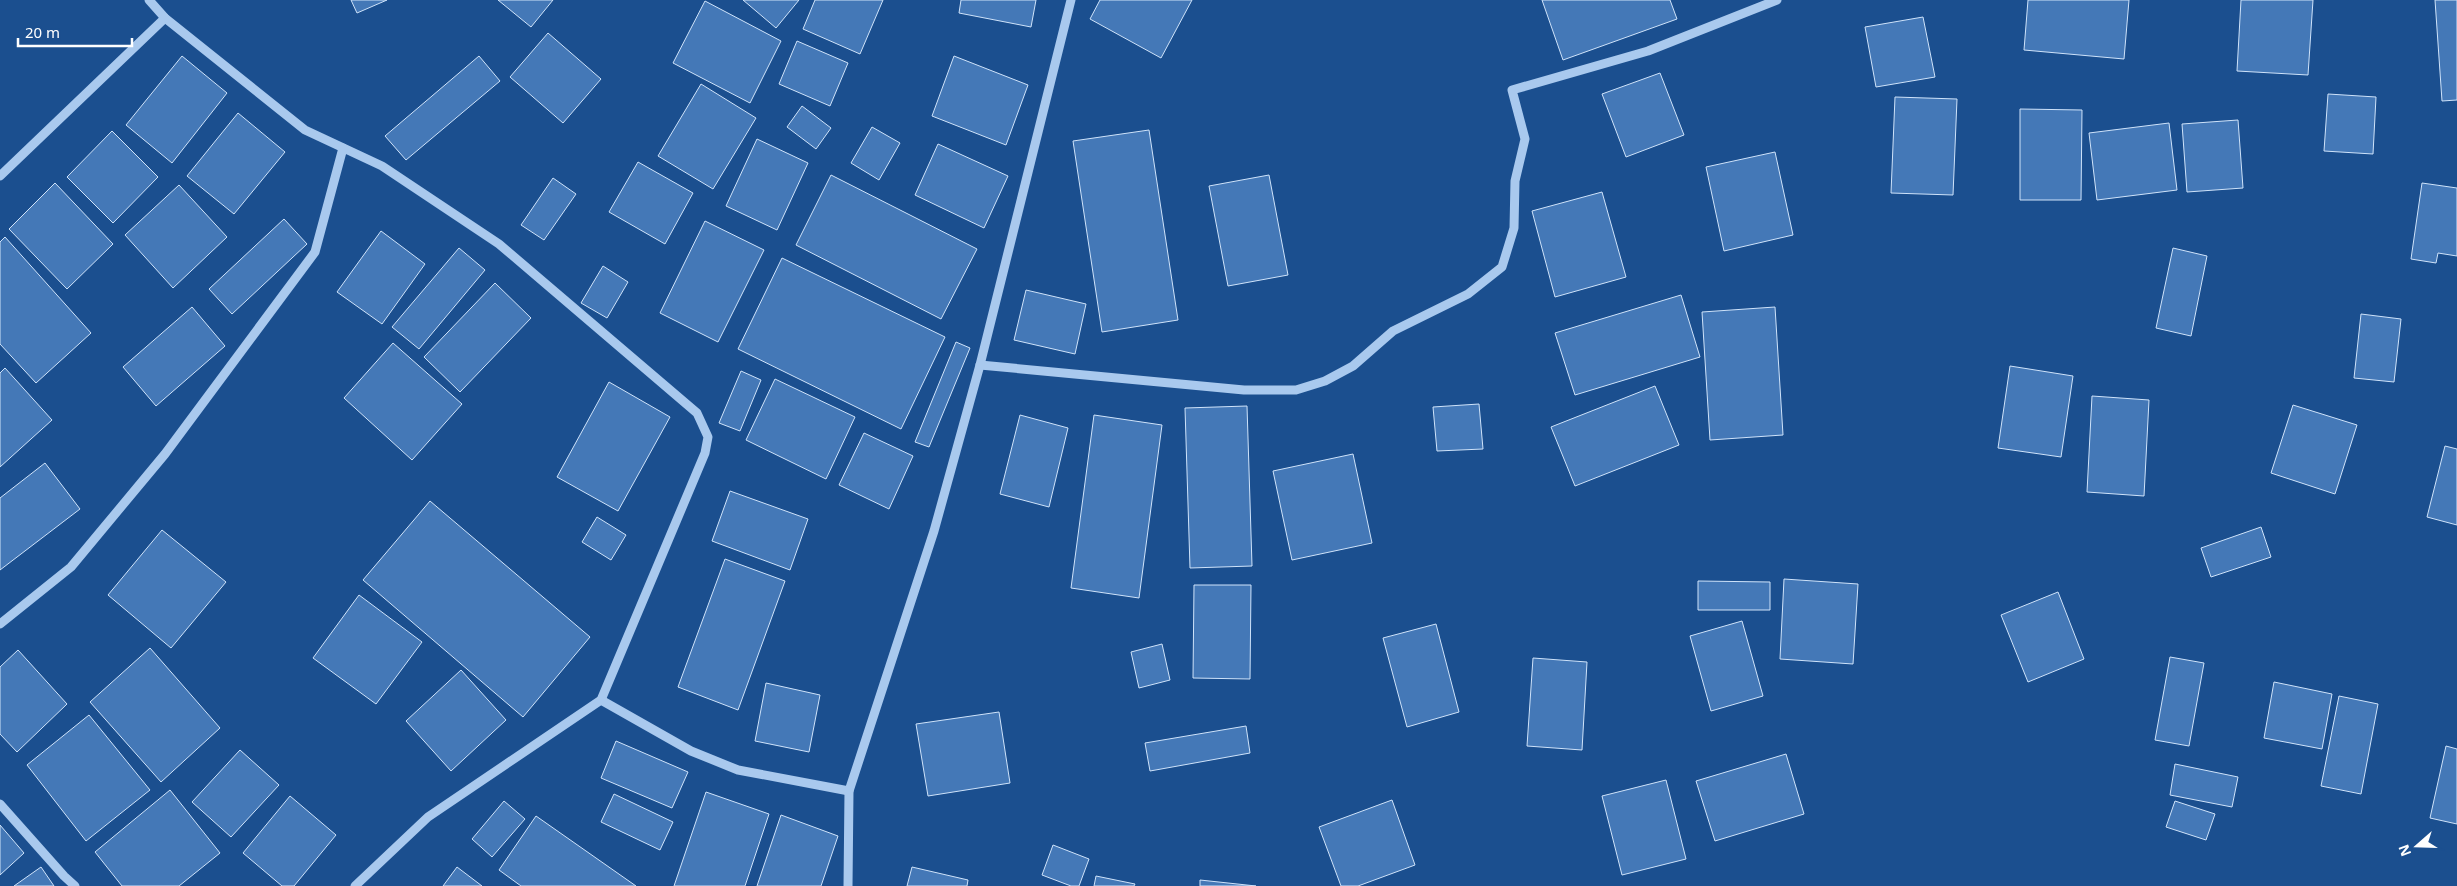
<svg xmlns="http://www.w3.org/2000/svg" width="2457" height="886" viewBox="0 0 2457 886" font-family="'Noto Sans',sans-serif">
	<rect width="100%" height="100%" fill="#1b4f8f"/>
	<g fill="#4478b7" stroke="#cfe3fa">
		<polygon points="351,0 387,0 357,13"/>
		<polygon points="498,0 553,0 531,27"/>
		<polygon points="743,0 799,0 776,28"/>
		<polygon points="815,0 883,0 860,54 803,29"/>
		<polygon points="961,0 1036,0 1031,27 959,13"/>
		<polygon points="1100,0 1192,0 1161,58 1090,19"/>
		<polygon points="1542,0 1670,0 1677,19 1563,60"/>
		<polygon points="2028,0 2129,0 2124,59 2024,50"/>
		<polygon points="2241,0 2313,0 2308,75 2237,71"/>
		<polygon points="2435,0 2457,0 2457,100 2442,101"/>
		<polygon points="705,1 781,41 750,103 673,63"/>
		<polygon points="1923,17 1935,77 1876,87 1865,27"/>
		<polygon points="548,33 601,79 563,123 510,77"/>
		<polygon points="797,41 848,63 830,106 779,84"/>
		<polygon points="182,56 227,93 172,163 126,125"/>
		<polygon points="479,56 500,81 406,160 385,136"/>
		<polygon points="954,56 1028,85 1006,145 932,116"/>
		<polygon points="1660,73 1684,135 1626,157 1602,94"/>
		<polygon points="701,84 756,118 713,189 658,156"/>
		<polygon points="2328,94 2376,97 2373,154 2324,151"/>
		<polygon points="1895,97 1957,99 1953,195 1891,193"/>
		<polygon points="802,106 831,128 816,149 787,127"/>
		<polygon points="2020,109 2082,110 2081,200 2020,200"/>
		<polygon points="238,113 285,152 234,214 187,176"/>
		<polygon points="2238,120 2243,188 2187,192 2182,124"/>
		<polygon points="2169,123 2177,190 2097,200 2089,133"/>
		<polygon points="872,127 900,143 879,180 851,163"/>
		<polygon points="1149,130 1178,320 1102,332 1073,141"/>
		<polygon points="112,131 158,177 113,223 67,177"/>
		<polygon points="757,139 808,163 777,230 726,206"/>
		<polygon points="938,144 1008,176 984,228 915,195"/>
		<polygon points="1775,152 1793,235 1724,251 1706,167"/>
		<polygon points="638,162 693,193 665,244 609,212"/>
		<polygon points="831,175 977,249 941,319 796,245"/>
		<polygon points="1269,175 1288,275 1228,286 1209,186"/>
		<polygon points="553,178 576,194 544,240 521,225"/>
		<polygon points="55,183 113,244 67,289 9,229"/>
		<polygon points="2422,183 2457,188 2457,256 2438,253 2436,263 2411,259"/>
		<polygon points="179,185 227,237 173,288 125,235"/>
		<polygon points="1602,192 1626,277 1555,297 1532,211"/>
		<polygon points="284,219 307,244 232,314 209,289"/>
		<polygon points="705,221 764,250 718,342 660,313"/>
		<polygon points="381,231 425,264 382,324 337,292"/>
		<polygon points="5,237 91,333 36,383 0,344 0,242"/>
		<polygon points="459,248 485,270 419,349 392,327"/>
		<polygon points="2173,248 2207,256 2191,336 2156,328"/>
		<polygon points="782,258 945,337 901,429 738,349"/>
		<polygon points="603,266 628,282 607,318 581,303"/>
		<polygon points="495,283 531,318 460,392 424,357"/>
		<polygon points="1026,290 1086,304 1075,354 1014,340"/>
		<polygon points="1681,295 1700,357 1575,395 1555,333"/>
		<polygon points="192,307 225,346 156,406 123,367"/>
		<polygon points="1775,307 1783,435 1710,440 1702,312"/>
		<polygon points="2361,314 2401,319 2394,382 2354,378"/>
		<polygon points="956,342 970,348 929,447 915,442"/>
		<polygon points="393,343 462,404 412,460 344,398"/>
		<polygon points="2010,366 2073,376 2061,457 1998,448"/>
		<polygon points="5,368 52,420 0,467 0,373"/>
		<polygon points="741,371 761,380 740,431 719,423"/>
		<polygon points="775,379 855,417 826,479 746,440"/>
		<polygon points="609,382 670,417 618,511 557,477"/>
		<polygon points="1655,386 1679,445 1575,486 1551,427"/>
		<polygon points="2092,396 2149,400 2144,496 2087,492"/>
		<polygon points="1479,404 1483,449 1437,451 1433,407"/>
		<polygon points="2293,405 2357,425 2335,494 2271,473"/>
		<polygon points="1247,406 1252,566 1190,568 1185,408"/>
		<polygon points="1020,415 1068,428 1049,507 1000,494"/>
		<polygon points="1094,415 1162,425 1139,598 1071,588"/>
		<polygon points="864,433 913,456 889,509 839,485"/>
		<polygon points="2445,446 2457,449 2457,525 2427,517"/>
		<polygon points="1353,454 1372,543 1292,560 1273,471"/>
		<polygon points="45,463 80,509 0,570 0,498"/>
		<polygon points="730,491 808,519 790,570 712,541"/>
		<polygon points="430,501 590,637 523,717 363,580"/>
		<polygon points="597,517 626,535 611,560 582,542"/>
		<polygon points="2261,527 2271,557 2211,577 2201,548"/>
		<polygon points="162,530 226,582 171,648 108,595"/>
		<polygon points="725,559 785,581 738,710 678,687"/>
		<polygon points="1784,579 1858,584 1853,664 1780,659"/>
		<polygon points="1698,581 1770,582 1770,610 1698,610"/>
		<polygon points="1194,585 1251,585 1250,679 1193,678"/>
		<polygon points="2058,592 2084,659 2028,682 2001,615"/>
		<polygon points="359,595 422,642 376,704 313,658"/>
		<polygon points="1742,621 1763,696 1711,711 1690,636"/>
		<polygon points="1436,624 1459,712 1407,727 1383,638"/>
		<polygon points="1162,644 1170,680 1139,688 1131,652"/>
		<polygon points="150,648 220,728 161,782 90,702"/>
		<polygon points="18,650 67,704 17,752 0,734 0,667"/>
		<polygon points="2170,657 2204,663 2189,746 2155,740"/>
		<polygon points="1533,658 1587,662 1582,750 1527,746"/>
		<polygon points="461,670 506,720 451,771 406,721"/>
		<polygon points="2274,682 2332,694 2322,749 2264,738"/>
		<polygon points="766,683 820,695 809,752 755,741"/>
		<polygon points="2339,696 2378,704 2361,794 2321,786"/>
		<polygon points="999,712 1010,783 928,796 916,724"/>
		<polygon points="89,715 150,790 86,841 27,765"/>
		<polygon points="1246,726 1250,753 1150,771 1145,743"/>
		<polygon points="616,741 688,772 672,808 601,778"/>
		<polygon points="2446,746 2457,749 2457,824 2430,818"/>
		<polygon points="240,750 279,785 231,837 192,802"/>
		<polygon points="1786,754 1804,814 1715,841 1696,781"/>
		<polygon points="2175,764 2238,777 2232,807 2170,795"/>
		<polygon points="1666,780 1686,859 1622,875 1602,796"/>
		<polygon points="170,790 220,853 179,886 122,886 95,852"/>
		<polygon points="706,792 769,814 745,886 674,886"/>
		<polygon points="614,794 673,822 660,850 601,822"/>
		<polygon points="290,796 336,835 294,886 282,886 243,853"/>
		<polygon points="1392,800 1415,865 1358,886 1341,886 1319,827"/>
		<polygon points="504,801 525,819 492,857 472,839"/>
		<polygon points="2175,801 2215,814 2206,840 2166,827"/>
		<polygon points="781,815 838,836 821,886 757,886"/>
		<polygon points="536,816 636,886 521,886 499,870"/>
		<polygon points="0,825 24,853 0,875"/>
		<polygon points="1053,845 1089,859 1079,886 1071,886 1042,875"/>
		<polygon points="41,867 54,886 14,886"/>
		<polygon points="457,867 482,886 443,886"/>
		<polygon points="912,867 968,880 967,886 907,886"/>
		<polygon points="1096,876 1135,884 1134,886 1094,886"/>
		<polygon points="1200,880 1256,886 1200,886"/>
	</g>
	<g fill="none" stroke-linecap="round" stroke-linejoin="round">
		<g stroke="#a9c9ee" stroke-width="9">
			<polyline points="149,0 165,18 305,130 382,166 499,244 697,413 708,437 705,453 601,700 428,817 355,886"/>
			<polyline points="0,176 165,18"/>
			<polyline points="980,365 1244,390 1296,390 1325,381 1353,366 1393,331 1468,294 1502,267 1514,228 1515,181 1525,139 1512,90 1648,51 1777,0"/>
			<polyline points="0,624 71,567 165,454 315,252 343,148"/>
			<polyline points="601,700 691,751 738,770 849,791"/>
			<polyline points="0,804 64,876 75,886"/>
			<polyline points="848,886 849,791 934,531 980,365 1071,0"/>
		</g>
	</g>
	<g transform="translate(2417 846) rotate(250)" stroke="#1b4f8f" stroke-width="4" paint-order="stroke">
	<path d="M0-4L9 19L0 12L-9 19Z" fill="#ffffff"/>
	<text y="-8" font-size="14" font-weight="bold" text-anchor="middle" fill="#ffffff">N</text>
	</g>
	<path d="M18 38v8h114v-8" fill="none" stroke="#ffffff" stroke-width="2.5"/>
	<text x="25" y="38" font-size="15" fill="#ffffff" stroke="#1b4f8f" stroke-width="4" paint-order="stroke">20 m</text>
</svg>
